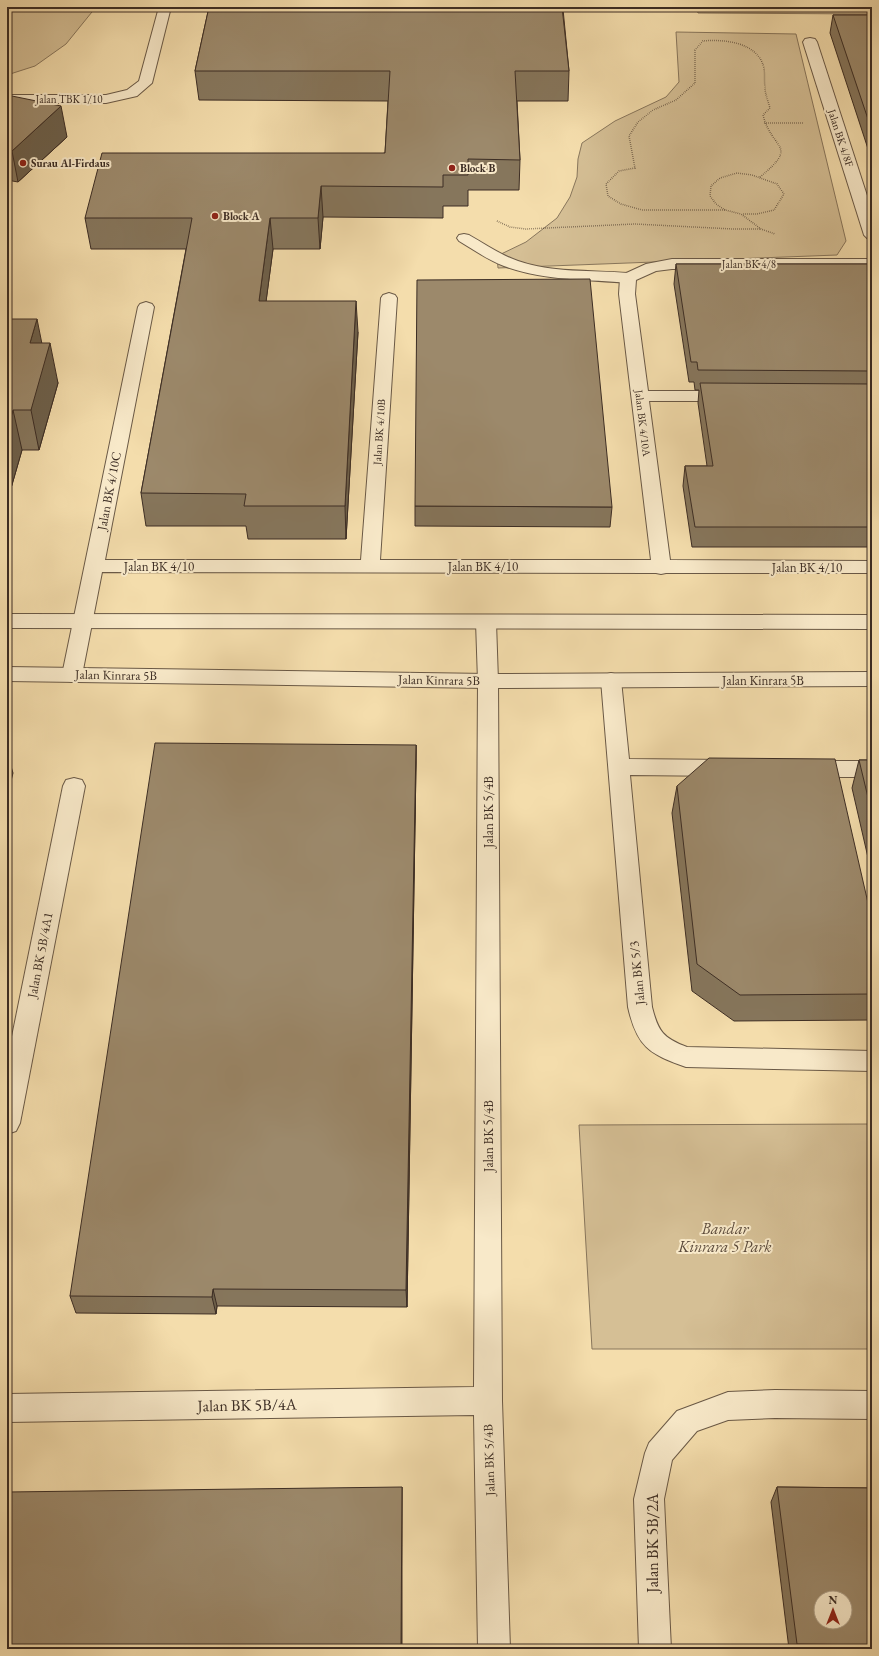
<svg xmlns="http://www.w3.org/2000/svg" width="879" height="1656" viewBox="0 0 879 1656" font-family="'EB Garamond',serif">
	<rect width="100%" height="100%" fill="#f4ddac"/>
	<filter id="stains"><feTurbulence type="fractalNoise" baseFrequency=".005" numOctaves="4"/><feColorMatrix values="0 0 0 0 .2 0 0 0 0 .09 0 0 0 0 .02 0 0 0 .5 -.17"/></filter>
	<radialGradient id="worn" r=".72"><stop offset=".6" stop-color="#630" stop-opacity="0"/><stop offset="1" stop-color="#630" stop-opacity=".3"/></radialGradient>
	<g fill="#d5bf95" stroke="#88765c">
		<polygon points="7,7 96,7 66,44 35,66 7,75"/>
		<polygon points="696,7 872,7 872,14 698,13"/>
		<polygon points="676,32 796,34 846,241 837,255 498,268 497,256 526,242 557,218 570,197 577,177 578,159 582,143 615,121 666,97 679,82"/>
		<polygon points="872,1124 872,1349 592,1349 579,1125"/>
	</g>
	<g fill="none" stroke-linecap="round" stroke-linejoin="round">
		<defs>
			<path id="service" d="M464 234 469 235C485 244 500 255 518 261 552 273 592 270 628 273L633 275 636 278 633 281 628 283C588 279 543 281 504 266 488 260 474 250 459 241L457 238 459 235Z"/>
			<g id="minor">
				<polygon points="159,7 171,7 152,83 137,96 106,103 7,103 7,95 106,95 127,90 139,81"/>
				<polygon points="810,38 815,39 817,42 872,211 872,240 867,238 864,235 803,42 805,39"/>
				<polygon points="672,259 872,259 872,269 672,269 656,271 636,280 635,294 648,391 728,391 734,392 737,396 734,400 728,401 649,401 670,560 872,561 872,573 666,573 661,574 656,573 102,572 82,675 79,680 72,682 65,680 62,675 138,307 140,304 146,302 152,304 154,307 105,560 361,560 381,298 383,295 389,293 395,295 397,298 380,560 651,560 619,294 620,278 622,275 646,264"/>
				<polygon points="486,615 493,617 496,622 498,681 502,1401 510,1649 478,1649 474,1415 7,1422 7,1394 474,1387 478,681 476,622 479,617"/>
				<path d="M611 673 618 675 621 680 629 759 727 760 735 762 738 768 735 774 727 776 630 775 652 1007C658 1031 663 1038 687 1047L872 1051V1071L686 1067C649 1054 637 1047 628 1007L601 680 604 675Z"/>
				<polygon points="807,761 872,761 872,777 807,777 799,775 796,769 799,763"/>
				<polygon points="74,778 82,780 85,786 20,1123 16,1131 7,1134 7,1061 63,786 66,780"/>
				<polygon points="775,1390 872,1391 872,1419 775,1418 728,1420 697,1431 672,1460 664,1499 671,1649 639,1649 634,1499 645,1453 649,1443 677,1411 728,1392"/>
			</g>
			<g id="tertiary">
				<polygon points="7,614 872,615 872,629 7,628"/>
				<polygon points="7,667 488,674 872,672 872,686 488,688 7,681"/>
			</g>
		</defs>
		<use href="#service" stroke="#6a5946" stroke-width="2"/>
		<use href="#minor" stroke="#6a5946" stroke-width="2"/>
		<use href="#tertiary" stroke="#6a5946" stroke-width="2"/>
		<g stroke="#3c2d24" stroke-width="1.5" stroke-dasharray="0.5 1.5" stroke-linecap="butt">
			<polyline points="764,123 803,123"/>
			<path d="M760 177C800 144 772 151 763 115L770 108C768 101 765 94 765 87 764 80 765 74 764 68 758 42 724 39 703 41L695 50V83L676 100 653 110 638 122 629 136 635 168 619 171 606 184 608 196 621 204 642 210H725L741 214 761 229 775 234"/>
			<polyline points="725,210 716,204 710,196 711,186 720,178 737,173 752,175 777,184 784,194 774,210 757,214 742,214"/>
			<polyline points="497,221 510,227 526,229 635,224 733,229 760,229"/>
		</g>
		<use href="#service" fill="#f8e9c9" fill-rule="evenodd"/>
		<use href="#minor" fill="#f8e9c9" fill-rule="evenodd"/>
		<use href="#tertiary" fill="#f8e9c9" fill-rule="evenodd"/>
	</g>
	<g fill="#86765c" stroke="#3c2d24">
		<polygon points="209,7 601,7 601,9 563,9 569,71 568,101 517,101 520,160 519,190 468,190 468,206 443,206 443,218 323,217 320,249 273,249 266,301 358,332 346,539 248,539 246,526 146,526 141,493 186,249 91,249 85,218 385,153 388,101 199,100 195,71"/>
		<polygon points="833,15 872,15 872,161 830,33"/>
		<polygon points="7,95 67,137 18,182 7,180"/>
		<polygon points="676,264 872,264 872,547 692,547 683,486 685,466 707,466 698,403 699,390 695,390 694,382 689,382 674,284"/>
		<polygon points="7,319 42,343 58,383 39,450 22,450 7,502"/>
		<polygon points="415,506 612,507 610,527 415,526"/>
		<polygon points="416,745 416,764 407,1307 217,1306 216,1314 76,1313 70,1296"/>
		<polygon points="859,760 872,760 872,875 852,788"/>
		<polygon points="677,786 868,903 872,911 872,1020 734,1021 692,991 672,813"/>
		<polygon points="777,1487 872,1488 872,1649 789,1649 771,1502"/>
	</g>
	<g fill="#6d604b" stroke="#3c2d24">
		<polygon points="61,106 67,137 18,182 12,151"/>
		<polygon points="321,186 323,217 320,249 318,218"/>
		<polygon points="270,218 273,249 262,332 259,301"/>
		<polygon points="356,301 358,332 346,539 345,506"/>
		<polygon points="37,319 45,359 50,343 58,383 39,450 31,410 30,343"/>
		<polygon points="13,410 22,450 7,502 7,430"/>
		<polygon points="416,745 416,764 407,1307 406,1290"/>
		<polygon points="7,753 13,773 7,797"/>
		<polygon points="213,1289 217,1306 216,1314 212,1297"/>
		<polygon points="402,1487 402,1649 401,1649"/>
	</g>
	<g fill="#9c896b" stroke="#3c2d24" fill-rule="evenodd">
		<polygon points="209,7 562,7 569,71 515,71 520,160 468,159 468,175 443,175 443,187 321,186 318,218 270,218 259,301 356,301 345,506 244,506 246,494 141,493 192,218 85,218 102,153 385,153 390,71 195,71"/>
		<polygon points="833,15 872,15 872,131"/>
		<polygon points="7,95 61,106 12,151 7,150"/>
		<polygon points="676,264 872,264 872,371 698,370 697,362 691,362"/>
		<polygon points="590,279 612,507 415,506 417,280"/>
		<polygon points="7,319 37,319 30,343 50,343 31,410 13,410 7,430"/>
		<polygon points="700,383 872,384 872,527 695,527 685,466 713,466"/>
		<polygon points="155,743 416,745 406,1290 213,1289 212,1297 70,1296"/>
		<polygon points="709,758 835,759 868,903 872,911 872,994 740,995 697,964 677,786"/>
		<polygon points="859,760 872,760 872,814"/>
		<polygon points="402,1487 401,1649 7,1649 7,1492"/>
		<path d="M777 1487 872 1488V1645L797 1644ZM821 1598H845V1622H821Z"/>
	</g>
	<g fill="#8f2418" stroke="#f8e9c9" stroke-width="1.5">
		<circle cx="23" cy="163" r="4"/>
		<circle cx="452" cy="168" r="4"/>
		<circle cx="215" cy="216" r="4"/>
	</g>
	<g text-anchor="middle" dominant-baseline="central" stroke-width="4" stroke-linejoin="round" paint-order="stroke">
		<g font-size="11" fill="#3c2d24" stroke="#f8e9c9">
			<text x="69" y="99">Jalan TBK 1/10</text>
			<text transform="translate(841 138) rotate(72)">Jalan BK 4/8F</text>
			<text x="749" y="264">Jalan BK 4/8</text>
			<text transform="translate(643 423) rotate(83)">Jalan BK 4/10A</text>
			<text transform="translate(379 432) rotate(-86)">Jalan BK 4/10B</text>
		</g>
		<g font-size="11" font-weight="bold" fill="#3c2d24" stroke="#f8e9c9" text-anchor="start">
			<text x="31" y="163">Surau Al-Firdaus</text>
			<text x="460" y="168">Block B</text>
			<text x="223" y="216">Block A</text>
		</g>
		<g font-size="13" fill="#3c2d24" stroke="#f8e9c9">
			<text transform="translate(109 491) rotate(-79)">Jalan BK 4/10C</text>
			<text x="159" y="566">Jalan BK 4/10</text>
			<text x="483" y="566">Jalan BK 4/10</text>
			<text x="807" y="567">Jalan BK 4/10</text>
			<text transform="translate(116 675) rotate(1)">Jalan Kinrara 5B</text>
			<text transform="translate(439 680) rotate(1)">Jalan Kinrara 5B</text>
			<text x="763" y="680">Jalan Kinrara 5B</text>
			<text transform="translate(488 812) rotate(-90)">Jalan BK 5/4B</text>
			<text transform="translate(40 955) rotate(-79)">Jalan BK 5B/4A1</text>
			<text transform="translate(637 973) rotate(-96)">Jalan BK 5/3</text>
			<text transform="translate(488 1136) rotate(-90)">Jalan BK 5/4B</text>
			<text transform="translate(489 1460) rotate(-92)">Jalan BK 5/4B</text>
		</g>
		<g font-size="16" font-style="italic" fill="#5b4a3b" stroke="#f8e9c9">
			<text x="725" y="1228">Bandar<tspan x="725" dy="18">Kinrara 5 Park</tspan></text>
		</g>
		<g font-size="16" fill="#3c2d24" stroke="#f8e9c9">
			<text transform="translate(247 1405) rotate(-1)">Jalan BK 5B/4A</text>
			<text transform="translate(652 1543) rotate(-90)">Jalan BK 5B/2A</text>
		</g>
	</g>
	<rect width="879" height="1656" fill="none" stroke="#f4ddac" stroke-width="24"/>
	<rect x="8" y="8" width="863" height="1640" fill="none" stroke="#3c2d24" stroke-width="2"/>
	<rect x="12" y="12" width="855" height="1632" fill="none" stroke="#3c2d24"/>
	<g transform="translate(833 1610)"><circle r="19" fill="#f8e9c9" stroke="#ad9e87"/>
	<path d="M0-3L7 15L0 10L-7 15Z" fill="#8f2418"/>
	<text y="-6" font-size="11" font-weight="bold" text-anchor="middle" fill="#3c2d24">N</text>
	</g>
	<rect width="100%" height="100%" filter="url(#stains)"/>
	<rect width="100%" height="100%" fill="url(#worn)"/>
</svg>
